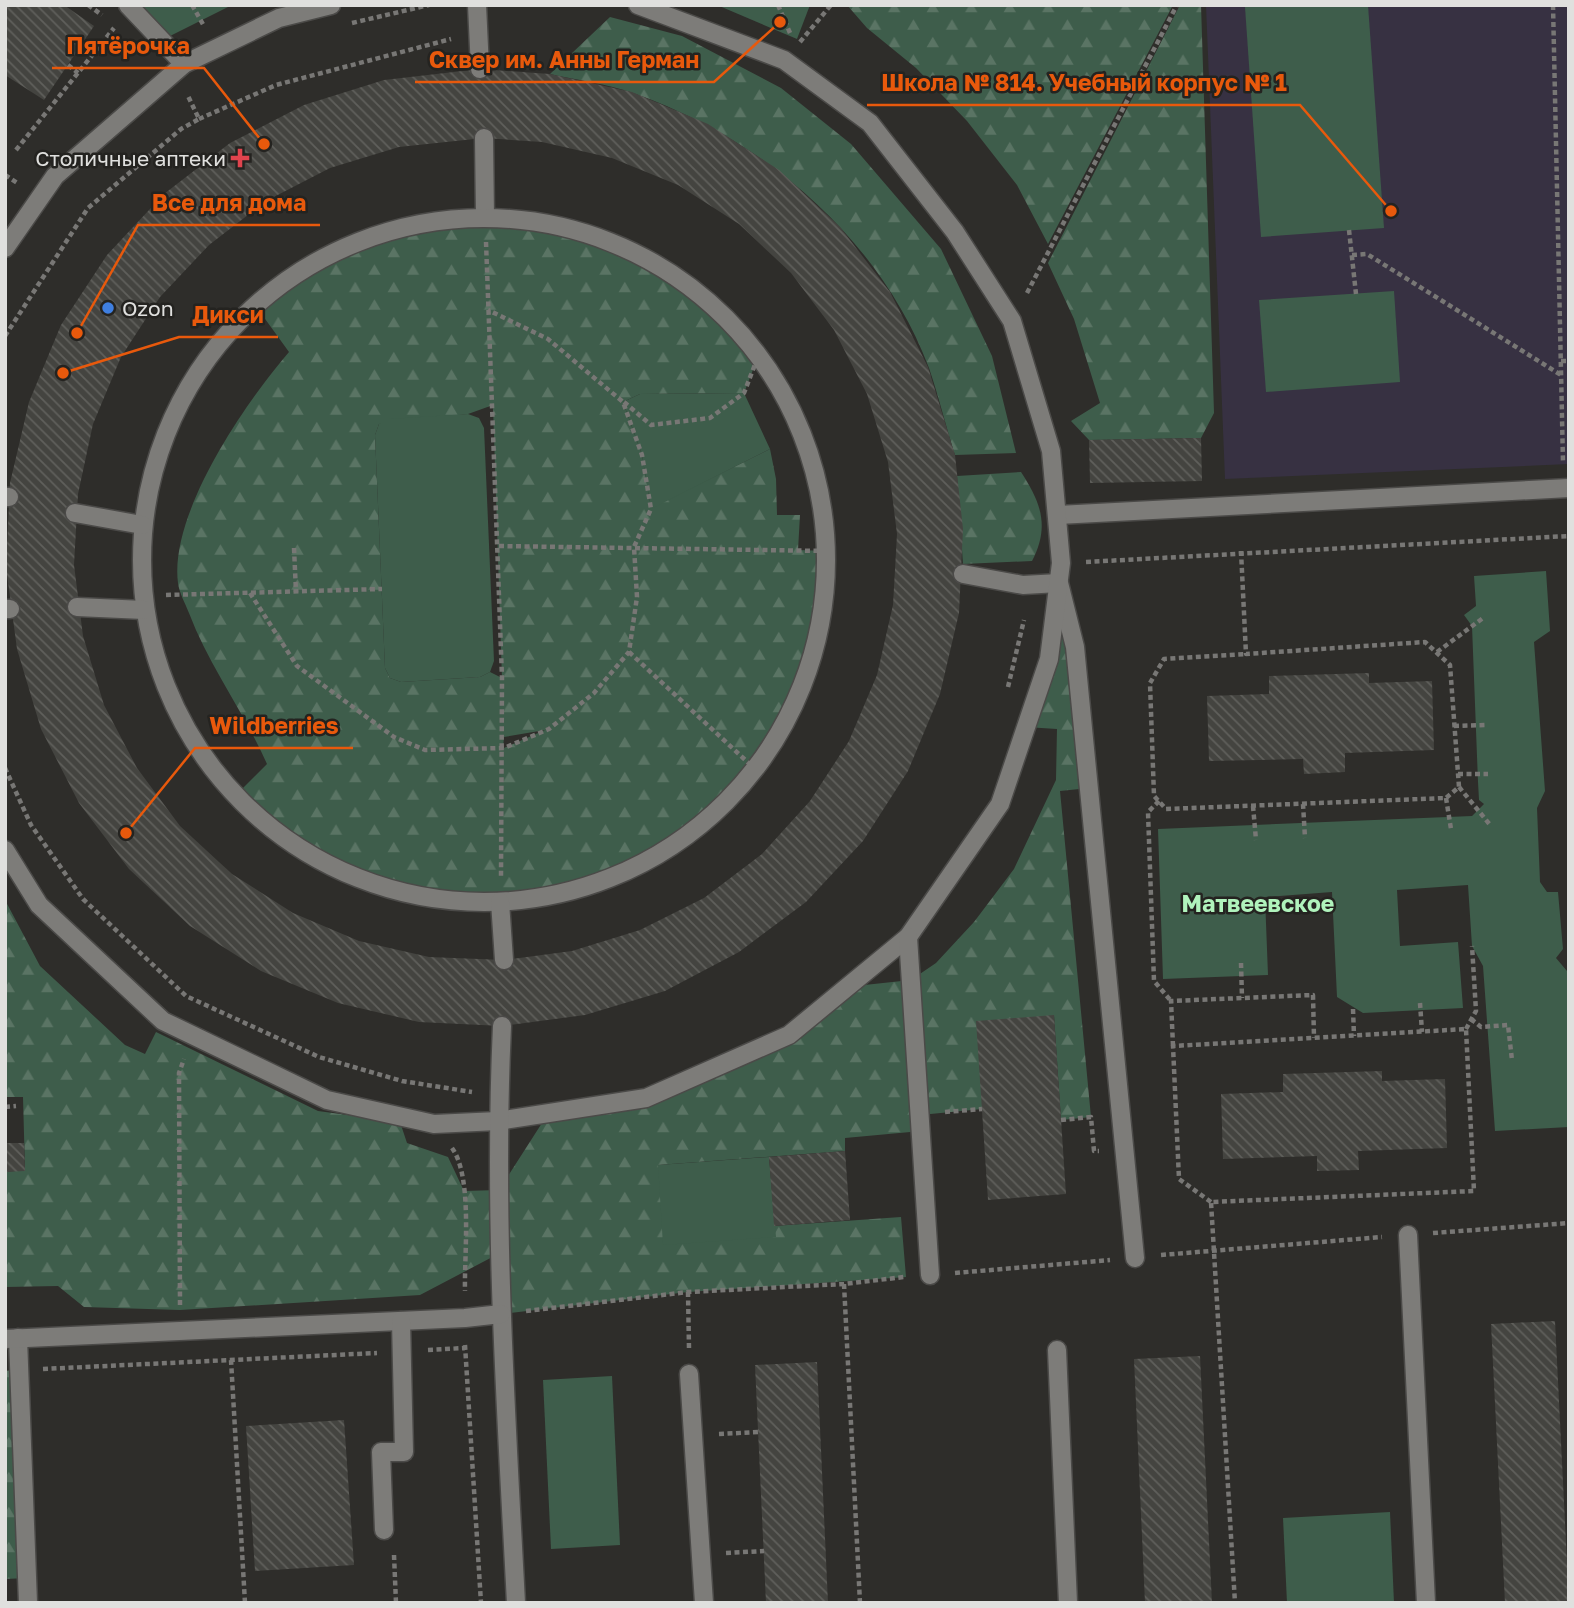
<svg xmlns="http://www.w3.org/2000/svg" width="1574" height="1608" viewBox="0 0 1574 1608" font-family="'Golos Text',sans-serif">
	<defs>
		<pattern id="forest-firs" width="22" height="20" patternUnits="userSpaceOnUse" patternTransform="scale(1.75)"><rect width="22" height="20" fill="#3e5d4b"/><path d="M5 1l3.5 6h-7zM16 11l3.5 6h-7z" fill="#5a7464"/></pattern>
		<pattern id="building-back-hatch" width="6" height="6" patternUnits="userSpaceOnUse" patternTransform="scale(1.75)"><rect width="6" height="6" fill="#444440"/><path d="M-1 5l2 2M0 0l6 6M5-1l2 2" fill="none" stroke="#5f5f5b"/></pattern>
	</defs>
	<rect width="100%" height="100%" fill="#2e2d2a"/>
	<polygon fill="#373142" points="1206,5 1569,5 1569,464 1225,479"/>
	<g fill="url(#forest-firs)" fill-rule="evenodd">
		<polygon points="847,5 1173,5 1048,244 1017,185 967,121 916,68 867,28"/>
		<polygon points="1180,5 1201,5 1214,413 1201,438 1089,440 1071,421 1100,403 1074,319 1048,263"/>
		<path d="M610 17 682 36 781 88 851 144 941 249 992 356 1016 453 955 455C946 427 939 397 929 368 880 238 762 138 633 93 607 84 577 80 550 74Z"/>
		<path d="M485 217C521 223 567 226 601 237 665 258 715 305 759 354L744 393 640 394 623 402 642 455 651 508 770 449 776 479 777 515H800L798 550 827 551C823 596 821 644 802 686 738 834 580 929 419 894 403 891 383 889 368 882 318 862 274 831 235 796L267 764C244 712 209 666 189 613 185 603 179 592 178 583 169 514 245 403 289 352L255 305 333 252 425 222ZM493 405 502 678 490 672 480 677 401 682 390 678 385 668 375 435 379 424 468 414ZM545 730 504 748H503L504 737Z"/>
		<path d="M1021 472C1041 503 1050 526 1032 561L963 564 957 476Z"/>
		<polygon points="1059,583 1089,788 1060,791 1091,1117 1061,1120 1054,1015 982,1109 920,1115 921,1131 845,1138 845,1151 658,1165 775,1236 774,1226 901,1217 906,1277 688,1292 501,1314 500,1253 420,1295 180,1310 84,1307 58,1286 5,1287 5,1172 25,1170 23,1097 5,1097 5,900 40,966 125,1045 145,1054 156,1032 318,1111 400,1122 407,1143 448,1157 464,1191 499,1190 542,1123 657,1094 789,1035 846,987 911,980 936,963 974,922 1014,869 1056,780 1057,729 1026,727"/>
		<polygon points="13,1370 27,1578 5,1579 5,1371"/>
	</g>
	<g fill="#3e5d4b">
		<polygon points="142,5 232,5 170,36"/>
		<polygon points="717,5 810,5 797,39"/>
		<polygon points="1274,5 1368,5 1384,228 1261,237 1245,7"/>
		<polygon points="1394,291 1400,382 1266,392 1259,300"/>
		<polygon points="744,393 770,449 651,509 642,455 623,402 640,394"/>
		<polygon points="468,414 479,418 484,428 494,661 490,672 480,677 401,682 390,678 385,668 375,435 379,424 389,419"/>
		<polygon points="1546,571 1550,631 1534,642 1545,791 1537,808 1540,882 1547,892 1558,892 1563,949 1556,958 1567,971 1569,1127 1495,1131 1483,966 1472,946 1468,885 1397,890 1400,946 1458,942 1463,1008 1363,1013 1337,997 1332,892 1265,897 1268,975 1163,979 1158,829 1472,816 1484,804 1479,800 1478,782 1472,626 1464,615 1476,606 1474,576"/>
		<polygon points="769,1157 776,1237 663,1245 658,1165"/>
		<polygon points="612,1376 620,1545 551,1549 543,1380"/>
		<polygon points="1390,1512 1394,1603 1287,1603 1283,1518"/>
	</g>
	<g fill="url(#building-back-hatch)" fill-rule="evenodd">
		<polygon points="5,5 64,5 94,26 44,100 5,75"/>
		<path d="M480 69 550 74 632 92 708 124 779 170 840 227 890 292 928 367 955 455 963 529 959 613 940 694 908 771 863 841 806 902 739 952 665 991 585 1015 502 1026 419 1022 338 1003 261 971 190 926 129 869 79 803 41 729 17 649 6 567 10 483 29 402 61 325 107 255 164 194 230 143 304 105 384 80ZM484 138 542 142 612 158 678 185 739 224 791 273 834 330 867 394 888 462 897 534 893 605 877 675 849 741 810 801 762 854 704 898 640 930 572 951 504 960 429 957 359 941 293 913 232 874 180 826 137 768 104 705 83 636 74 565 78 494 93 424 121 357 160 297 209 245 266 201 330 168 399 147Z"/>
		<polygon points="1201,438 1202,481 1090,483 1089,440"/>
		<polygon points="1369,673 1369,683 1432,681 1434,750 1345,753 1345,772 1304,774 1303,759 1209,761 1207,696 1269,694 1269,676"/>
		<polygon points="1054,1015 1066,1194 988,1200 976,1021"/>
		<polygon points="1382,1071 1382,1081 1445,1079 1447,1148 1358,1151 1359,1170 1317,1171 1317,1156 1223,1159 1221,1094 1283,1092 1283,1074"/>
		<polygon points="5,1143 24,1143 25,1171 5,1172"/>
		<polygon points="845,1151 850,1220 774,1226 769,1157"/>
		<polygon points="1555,1321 1569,1603 1505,1603 1491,1324"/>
		<polygon points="1200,1356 1212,1603 1145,1603 1134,1359"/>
		<polygon points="817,1362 828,1603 766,1603 755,1365"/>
		<polygon points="344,1420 354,1565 255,1571 246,1426"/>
	</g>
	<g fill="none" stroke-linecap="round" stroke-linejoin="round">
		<defs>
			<g id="service">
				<polyline points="128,5 184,64"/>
				<polyline points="477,5 480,69"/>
				<polyline points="484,138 485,217"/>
				<circle cx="484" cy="560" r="342"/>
				<polyline points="5,248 55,176 184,64 279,18 331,5"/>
				<polyline points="5,497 9,497"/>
				<polyline points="75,513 142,525"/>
				<polyline points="1058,515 1569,488"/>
				<polyline points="963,574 1023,585 1059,583 1075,647 1135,1258"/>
				<polyline points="77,607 144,610"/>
				<polyline points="5,609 10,609"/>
				<polyline points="5,850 39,905 163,1021 327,1100 434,1124 498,1121 646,1098 789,1035 908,937 1000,804 1049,659 1061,563 1051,451 1012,321 955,232 870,123 784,60 638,5"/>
				<polyline points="500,902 504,960"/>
				<polyline points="908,937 930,1275"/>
				<path d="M502 1026C493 1218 506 1410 516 1603"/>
				<polyline points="1408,1235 1426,1603"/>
				<polyline points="18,1338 28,1603"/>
				<polyline points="5,1339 465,1318 501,1314"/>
				<polyline points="1057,1350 1068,1603"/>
				<polyline points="689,1374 704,1603"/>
				<polyline points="384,1530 381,1452 404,1452 401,1321"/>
			</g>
		</defs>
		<use href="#service" stroke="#4b4a48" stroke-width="21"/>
		<g stroke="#787775" stroke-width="4.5" stroke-dasharray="5 3.5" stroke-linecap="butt">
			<polyline points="88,5 102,15"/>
			<polyline points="192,5 204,26"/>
			<polyline points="778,5 790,33"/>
			<polyline points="1553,5 1563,463"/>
			<polyline points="352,23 429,5"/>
			<polyline points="800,42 831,5"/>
			<polyline points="68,65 78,73"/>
			<polyline points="199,119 276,85 451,39"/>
			<polyline points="16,150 114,28"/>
			<polyline points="5,175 19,184"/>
			<polyline points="1349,230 1356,294"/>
			<polyline points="486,242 502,678 501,877"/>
			<polyline points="1352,255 1367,254 1561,375"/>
			<polyline points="1027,293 1177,5"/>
			<polyline points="5,336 88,208 181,129 199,119 188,96"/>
			<polyline points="1561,361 1569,361"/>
			<polyline points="624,402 651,425 710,418 744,393 759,354"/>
			<polyline points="499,546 827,551"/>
			<polyline points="294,548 296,592"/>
			<polyline points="1241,551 1246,654 1425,642 1450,665 1459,787 1446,798 1166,809 1154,796 1150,683 1164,659 1246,654"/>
			<polyline points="1086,562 1569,536"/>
			<polyline points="250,593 297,666 394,737 425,750 504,748 549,729 594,693 629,652 637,597 634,547 651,509 642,455 623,402 548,339 488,310"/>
			<polyline points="166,595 382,589"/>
			<polyline points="629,652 755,769"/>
			<polyline points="1437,652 1483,618"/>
			<polyline points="1008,687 1024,620"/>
			<polyline points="1454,726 1485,725"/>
			<polyline points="5,768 31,825 83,899 186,996 319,1057 402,1081 472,1092"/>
			<polyline points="1458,774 1488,774"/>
			<polyline points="1459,787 1491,826"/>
			<polyline points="1446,798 1451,829"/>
			<polyline points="1159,801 1148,812 1154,981 1171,1001"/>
			<polyline points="1303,804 1305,838"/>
			<polyline points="1253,806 1256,840"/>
			<polyline points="1241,963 1242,998"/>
			<polyline points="1420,1003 1422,1032"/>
			<polyline points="1353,1009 1354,1036"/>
			<polyline points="1471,1019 1481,1027 1508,1025 1512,1060"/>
			<polyline points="1466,1029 1476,1011 1472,946"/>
			<polyline points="1173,1046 1171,1001 1313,995 1314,1038"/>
			<polyline points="5,1107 16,1106"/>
			<polyline points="945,1112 982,1109"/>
			<polyline points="1061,1120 1091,1117 1094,1151 1099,1151"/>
			<path d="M452 1148C473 1177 464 1255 465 1291"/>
			<polyline points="1211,1202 1179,1179 1173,1046 1466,1029 1474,1191 1211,1202 1235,1603"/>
			<polyline points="1433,1233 1569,1223"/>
			<polyline points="1161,1255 1382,1237"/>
			<polyline points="955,1273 1110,1260"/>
			<polyline points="844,1284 860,1603"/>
			<polyline points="688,1292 689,1348"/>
			<polyline points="180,1305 179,1073 184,1059"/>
			<polyline points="526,1311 688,1292 844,1284 904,1277"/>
			<polyline points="465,1345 481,1603"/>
			<polyline points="428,1350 465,1348"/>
			<polyline points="231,1360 245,1603"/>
			<polyline points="43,1369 377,1353"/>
			<polyline points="719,1434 758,1432"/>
			<polyline points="726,1553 764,1551"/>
			<polyline points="394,1555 396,1603"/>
		</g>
		<use href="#service" stroke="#7d7c79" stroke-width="18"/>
	</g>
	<path fill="#e0444e" stroke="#242320" stroke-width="2.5" d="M236.5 147.5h7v7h7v7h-7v7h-7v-7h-7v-7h7z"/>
	<circle fill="#3f7fe0" stroke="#242320" stroke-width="2.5" cx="108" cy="308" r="7"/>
	<g text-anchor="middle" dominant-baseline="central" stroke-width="5" stroke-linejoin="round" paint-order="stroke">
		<g font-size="21" fill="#e0e0de" stroke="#242320" text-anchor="end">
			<text x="226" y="158">Столичные аптеки</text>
			<text x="122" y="308" text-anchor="start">Ozon</text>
		</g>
		<g font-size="23" font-weight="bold" fill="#b0f3bc" stroke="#242320">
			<text x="1258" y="903">Матвеевское</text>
		</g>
	</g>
	<path fill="none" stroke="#e8590c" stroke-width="2.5" d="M264 144L204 68H52M780 22L714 82H415M1391 211L1300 105H867M77 333L138 225H320M63 373L179 337H278M126 833L195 748H353"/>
	<g fill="#e8590c" stroke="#242320" stroke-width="2.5">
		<circle cx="264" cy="144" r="7"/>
		<circle cx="780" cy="22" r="7"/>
		<circle cx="1391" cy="211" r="7"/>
		<circle cx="77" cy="333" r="7"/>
		<circle cx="63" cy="373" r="7"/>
		<circle cx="126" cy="833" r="7"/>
	</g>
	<g font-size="23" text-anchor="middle" font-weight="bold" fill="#e8590c" stroke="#242320" stroke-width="5" stroke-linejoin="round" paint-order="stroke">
		<text x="128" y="54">Пятёрочка</text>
		<text x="564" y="68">Сквер им. Анны Герман</text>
		<text x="1084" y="91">Школа № 814. Учебный корпус № 1</text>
		<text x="229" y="211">Все для дома</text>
		<text x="228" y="323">Дикси</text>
		<text x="274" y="734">Wildberries</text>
	</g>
	<rect width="1574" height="1608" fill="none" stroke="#e0e0de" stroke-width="14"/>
</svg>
